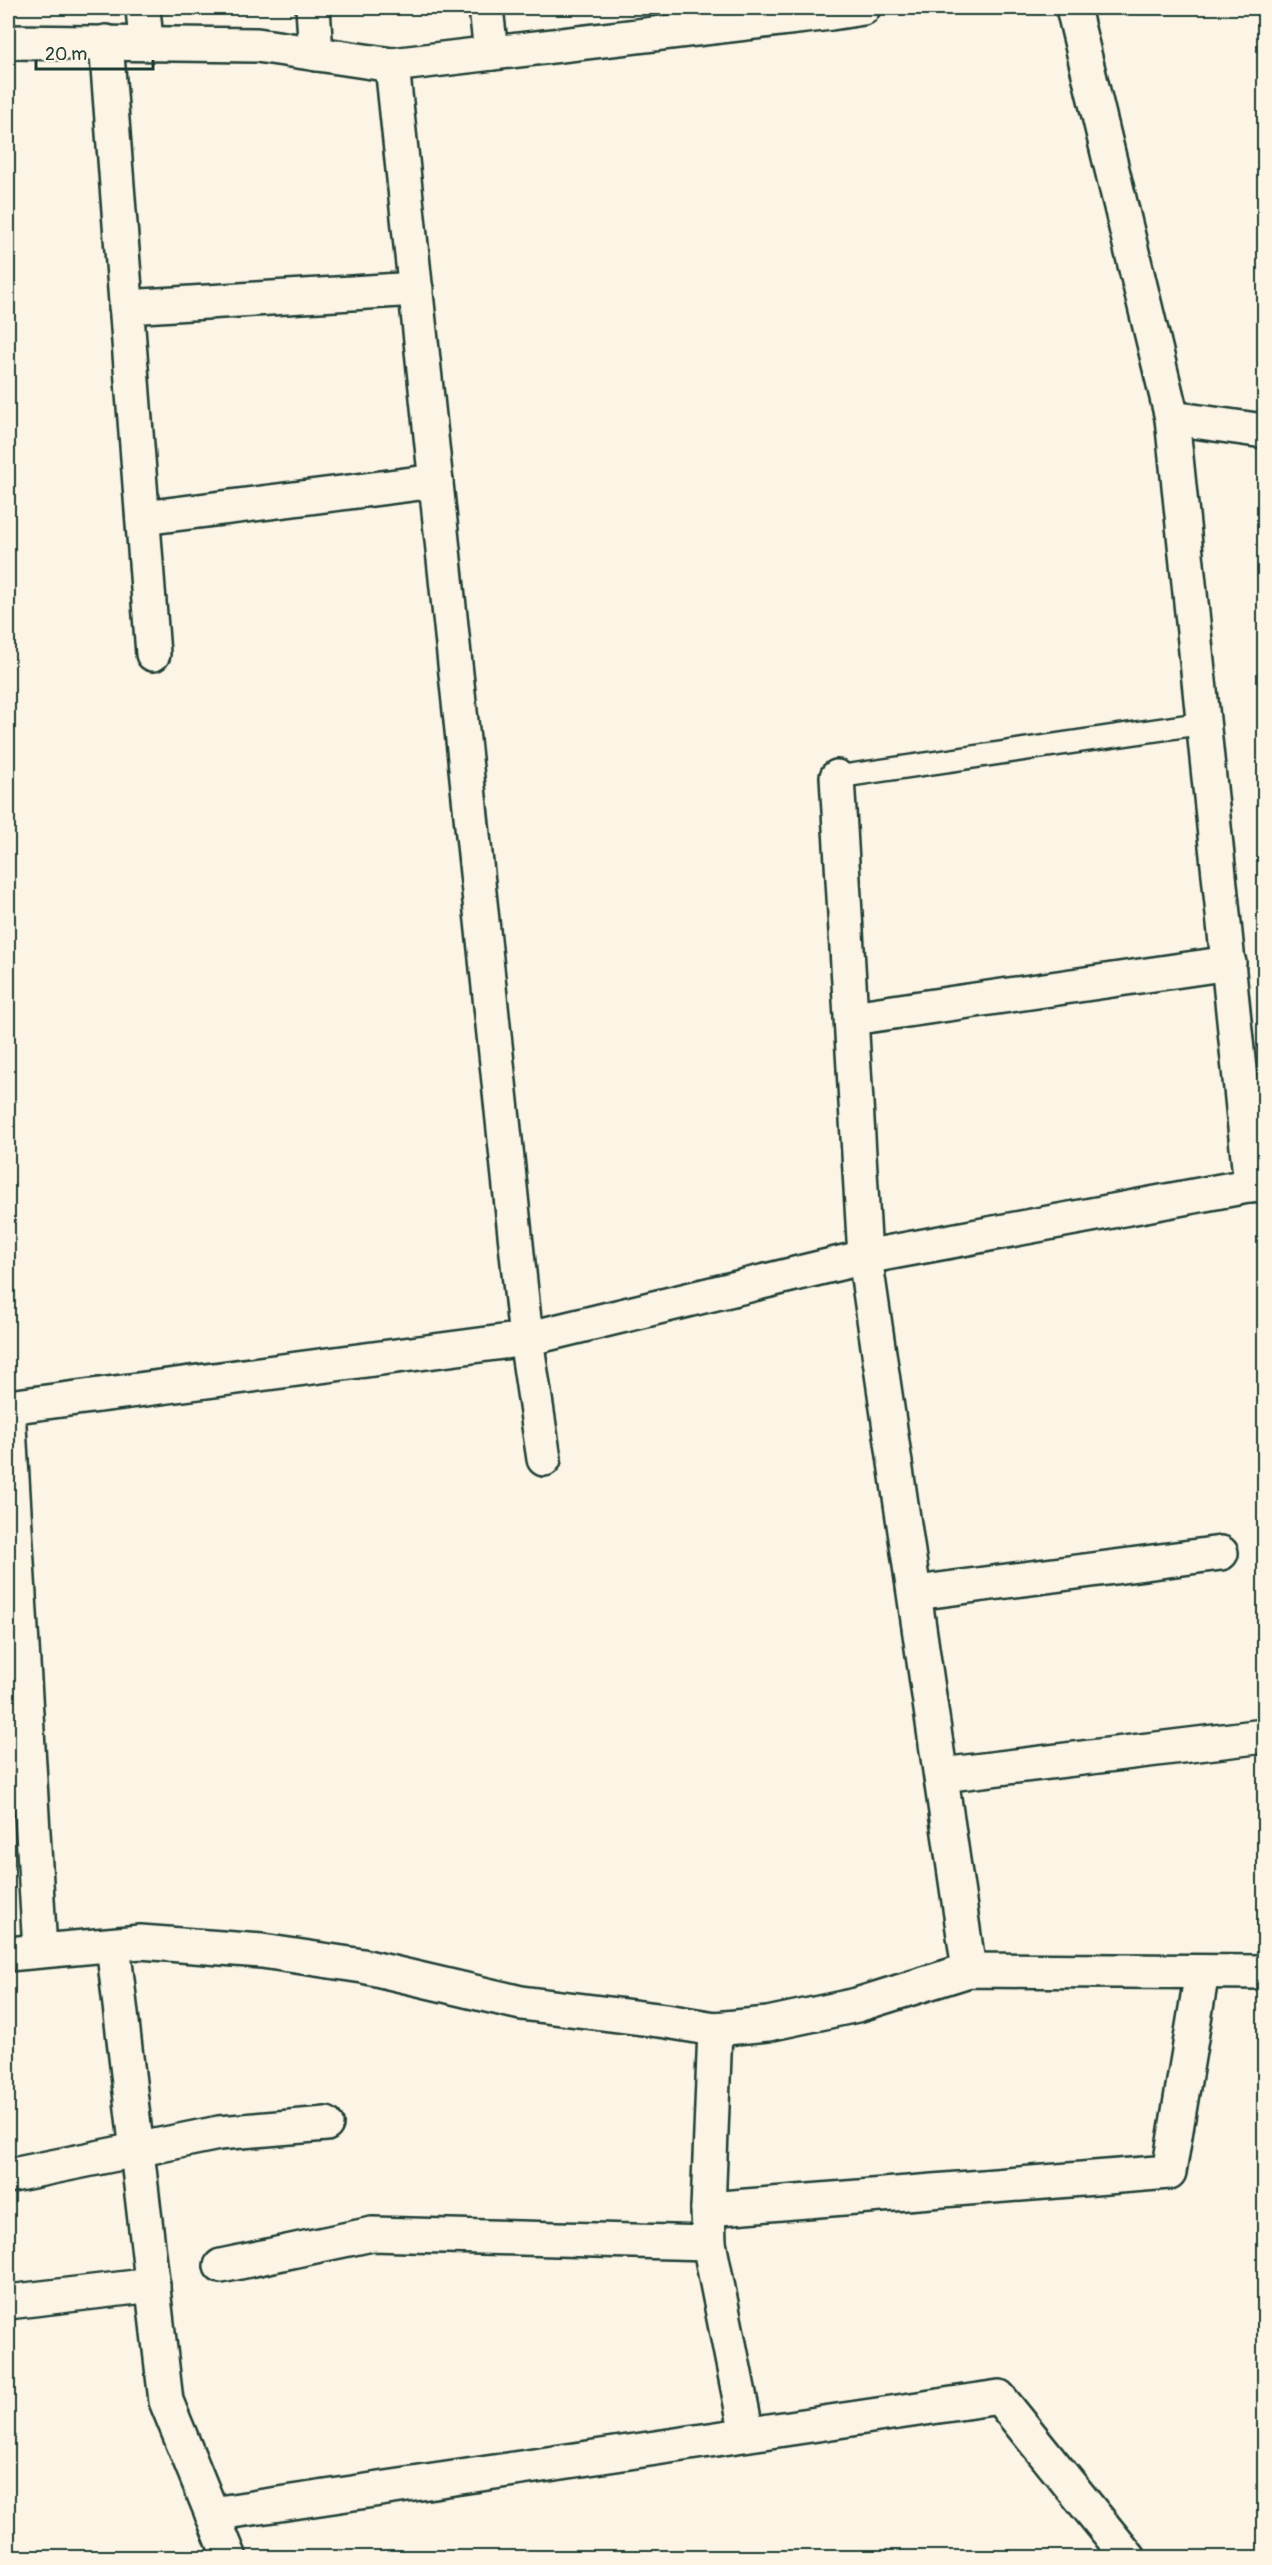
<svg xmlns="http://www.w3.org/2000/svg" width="1272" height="2565" font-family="Pangolin,sans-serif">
<rect width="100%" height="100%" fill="#fcf5e5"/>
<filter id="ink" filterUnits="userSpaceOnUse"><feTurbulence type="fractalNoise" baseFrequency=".0167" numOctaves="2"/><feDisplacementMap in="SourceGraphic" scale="12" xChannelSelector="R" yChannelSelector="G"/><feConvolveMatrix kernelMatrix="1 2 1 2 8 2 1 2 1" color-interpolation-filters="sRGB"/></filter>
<g filter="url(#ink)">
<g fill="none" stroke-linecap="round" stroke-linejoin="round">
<g stroke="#1f3d34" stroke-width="26">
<path id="lane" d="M837 777 1204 723"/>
</g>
<g stroke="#1f3d34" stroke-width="38">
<g id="street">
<path d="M143 8 146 42"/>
<path d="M313 8 316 54"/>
<path d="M486 8 491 53"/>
<path d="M1073 8 1172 418 1251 1186"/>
<path d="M8 42 257 45 392 65 831 13 863 8"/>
<path d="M106 42 153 654"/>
<path d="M392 65 526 1339 544 1459"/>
<path d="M126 307 416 289"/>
<path d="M1172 418 1264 431"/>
<path d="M143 518 436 481"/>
<path d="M837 777 865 1257 969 1970"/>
<path d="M852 1018 1229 963"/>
<path d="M8 1407 526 1339 865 1257 1264 1183"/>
<path d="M8 1410 40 1950"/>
<path d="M916 1593 1221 1553"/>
<path d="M942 1775 1264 1736"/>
<path d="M113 1945 166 2401 230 2558"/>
<path d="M8 1954 140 1942 262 1951 363 1966 521 2003 666 2021 715 2029 768 2024 857 2005 969 1970 1264 1972"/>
<path d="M715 2029 708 2209 709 2243 747 2434"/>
<path d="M8 2176 219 2133 326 2124"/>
<path d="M708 2209 1169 2172 1202 1972"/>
<path d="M221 2266 372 2234 709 2243"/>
<path d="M8 2302 153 2285"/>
<path d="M212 2514 999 2397 1129 2558"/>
</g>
</g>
<use href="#lane" stroke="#fcf5e5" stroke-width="21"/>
<use href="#street" stroke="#fcf5e5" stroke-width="33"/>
</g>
</g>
<rect width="1272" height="2565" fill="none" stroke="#fcf5e5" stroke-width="30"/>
<rect x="15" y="15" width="1242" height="2535" fill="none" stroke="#1f3d34" stroke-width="2" filter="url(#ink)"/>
<path d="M36 60v9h117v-9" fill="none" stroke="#1f3d34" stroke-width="3"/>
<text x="45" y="60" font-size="18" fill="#1f3d34" stroke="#fcf5e5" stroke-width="4.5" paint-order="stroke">20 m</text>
</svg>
